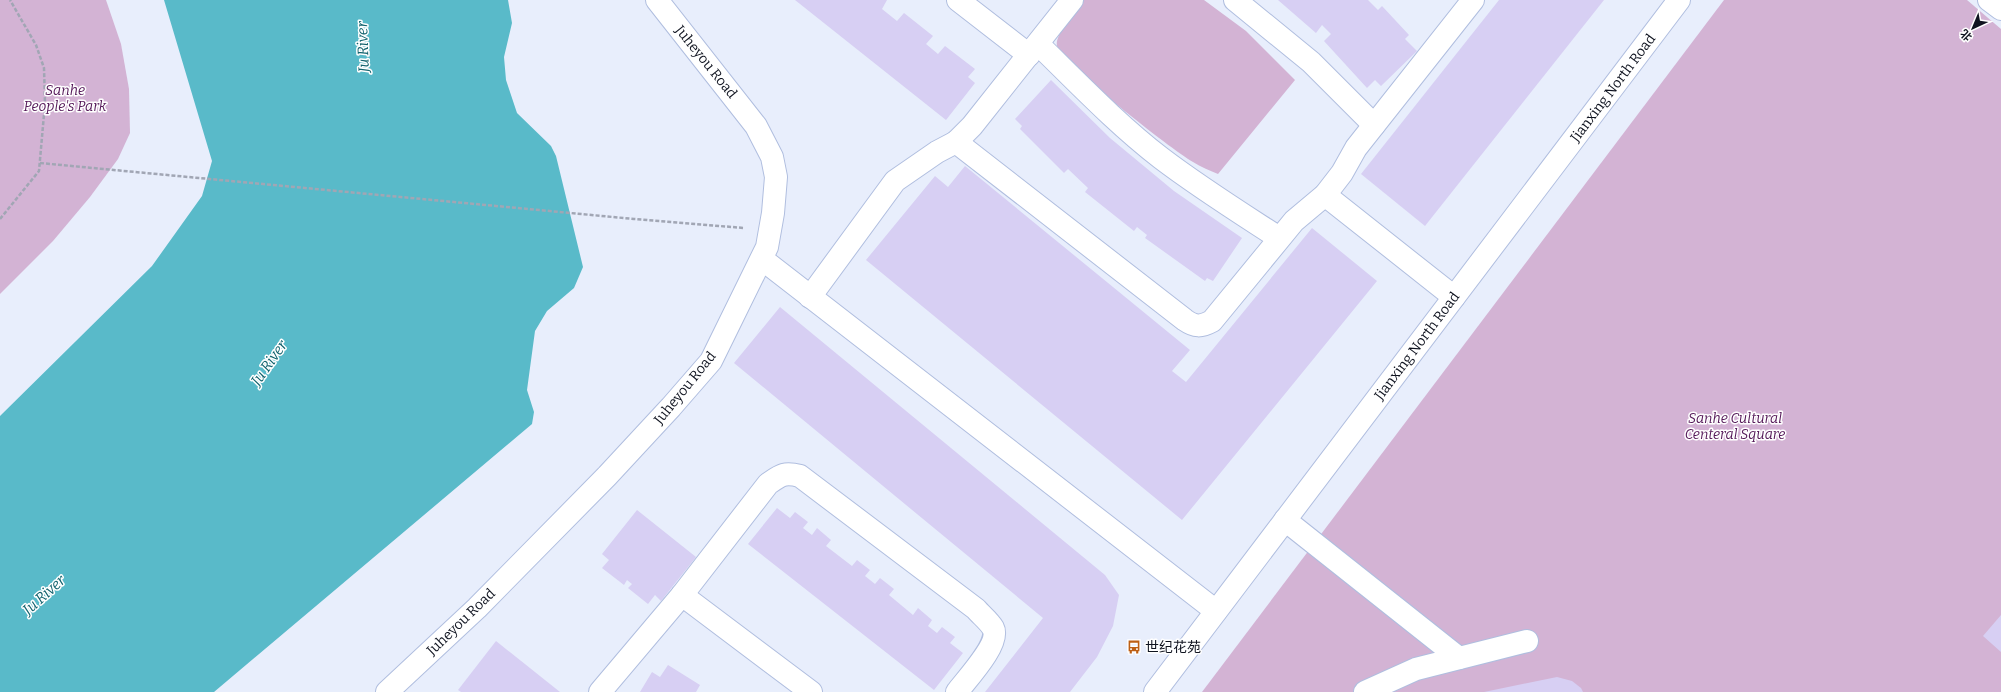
<svg xmlns="http://www.w3.org/2000/svg" width="2001" height="692" font-family="Bitter,'Noto Sans SC',serif">
<rect width="100%" height="100%" fill="#e8eefc"/>
<g fill="#d3b3d4">
<path d="M0 0H106L121 44 129 89 130 133 118 159 90 197 53 241 0 294Z"/>
<path d="M1084 0H1204L1246 31 1295 80 1218 174C1209 170 1201 167 1193 162 1171 149 1063 65 1057 46 1054 35 1077 10 1084 0Z"/>
<path d="M1724 0H1967L2001 29V692H1202Z"/>
</g>
<path fill="#59bac9" d="M164 0H508L512 23 504 57 506 80 517 113 551 146 556 156 583 267 574 288 547 311 535 331 527 390 534 412 532 424 214 692H0V416L152 266 202 196 212 161Z"/>
<g fill="#d7cff3">
<path d="M795 0H887L882 9 897 21 904 13 933 36 926 44 938 54 945 46 975 69 968 77 975 83 946 120Z"/>
<path d="M1278 0H1368L1378 10 1382 6 1409 35 1405 39 1417 51 1381 86 1375 80 1367 88 1324 41 1331 34 1322 25 1316 33Z"/>
<path d="M1499 0H1604L1425 226 1361 174Z"/>
<path d="M1051 80 1110 138 1174 191 1242 238 1213 281 1207 278 1205 281 1145 238 1147 235 1137 227 1134 231 1085 192 1088 188 1068 169 1064 173 1020 129 1022 126 1015 119Z"/>
<path d="M965 166 1190 350 1172 371 1186 382 1312 228 1377 281 1182 520 866 260 935 176 948 187Z"/>
<path d="M780 307 1105 575 1119 595 1113 626 1097 657 1070 692H985L1043 618 734 363Z"/>
<path d="M777 508 790 518 795 512 808 522 803 528 812 535 817 528 831 540 826 546 852 566 857 560 870 570 865 576 875 584 880 578 894 589 889 595 913 615 918 608 932 620 928 626 937 633 942 627 955 637 950 643 963 653 934 690 748 544Z"/>
<path d="M637 510 696 557 661 601 655 595 648 604 628 588 632 584 627 580 624 585 602 568 609 560 602 554Z"/>
<path d="M2001 615V652L1983 636Z"/>
<path d="M496 641 560 692H461L458 690Z"/>
<path d="M668 665 700 685 696 692H640L652 672 660 677Z"/>
<path d="M1557 677 1572 681 1581 688 1583 692H1484Z"/>
</g>
<g fill="none" stroke-linecap="round" stroke-linejoin="round">
<g stroke="#b0bedf" stroke-width="24">
<g id="minor">
<path d="M958 0 1029 55"/>
<path d="M1235 0 1311 62 1374 125"/>
<path d="M1989 0 2001 9"/>
<path d="M1038 44C1078 83 1117 124 1161 158 1199 187 1239 212 1279 238"/>
<path d="M956 142 1185 320C1195 327 1201 327 1212 321L1294 221 1325 195 1342 173 1356 148 1473 0"/>
<path d="M1325 195 1454 297"/>
<path d="M762 259 1216 611"/>
<path d="M810 297 895 181 937 152 956 142 972 126 1072 0"/>
<path d="M1285 520 1459 658"/>
<path d="M682 595 811 692"/>
<path d="M387 692 477 608 607 476 671 407 711 361 767 247 773 213 776 177 772 157 756 126 657 0"/>
<path d="M600 692 682 595 768 484C781 475 784 472 800 476L976 609C981 615 989 621 993 628 1001 643 966 680 957 692"/>
<path d="M1155 692 1679 0"/>
<path d="M1365 692 1416 669 1527 641"/>
</g>
</g>
<g stroke="#a1a6b4" stroke-width="2.5" stroke-dasharray="4 2" stroke-linecap="butt">
<path d="M40 163 634 219 744 228"/>
<path d="M0 219 39 171 45 103 44 68 36 45 10 0"/>
</g>
<use href="#minor" stroke="#fff" stroke-width="22"/>
</g>
<defs>
<g id="bus-bare" transform="scale(1.08)"><path d="M-5-6H5V4H4V6H2V4H-2V6H-4V4H-5ZM-3.5-4V0h7V-4ZM-3.5 1.2v1.5H-2V1.2ZM2 1.2v1.5H3.5V1.2Z" fill="#bd5f15" stroke="#fff" stroke-width="2.5" paint-order="stroke"/></g>
</defs>
<g fill-rule="evenodd">
<use href="#bus-bare" x="1134" y="647"/>
</g>
<g text-anchor="middle" dominant-baseline="central" stroke-width="3" stroke-linejoin="round" paint-order="stroke">
<g font-size="14" fill="#0f131f" stroke="#fff">
<text transform="translate(706 62) rotate(51)">Juheyou Road</text>
<text transform="translate(1613 88) rotate(-53)">Jianxing North Road</text>
<text transform="translate(1417 346) rotate(-53)">Jianxing North Road</text>
<text transform="translate(685 388) rotate(-51)">Juheyou Road</text>
<text transform="translate(461 622) rotate(-44)">Juheyou Road</text>
</g>
<g font-size="14" font-style="italic" fill="#551959" stroke="#fff">
<text x="65" y="90">Sanhe<tspan x="65" dy="16">People's Park</tspan></text>
<text x="1735" y="418">Sanhe Cultural<tspan x="1735" dy="16">Centeral Square</tspan></text>
</g>
<g font-size="14" fill="#0f131f" stroke="#fff" text-anchor="start">
<text x="1145" y="647">世纪花苑</text>
</g>
<g font-size="15" font-style="italic" fill="#12636e" stroke="#fff">
<text transform="translate(363 47) rotate(-92)">Ju River</text>
<text transform="translate(269 363) rotate(-55)">Ju River</text>
<text transform="translate(44 595) rotate(-42)">Ju River</text>
</g>
</g>
<g transform="translate(1973 28) rotate(224)" stroke="#ffffff" stroke-width="3" paint-order="stroke">
<path d="M0-3L7 15L0 10L-7 15Z" fill="#0f131f"/>
<text y="-6" font-size="11" font-weight="bold" text-anchor="middle" fill="#0f131f">北</text>
</g>
</svg>
